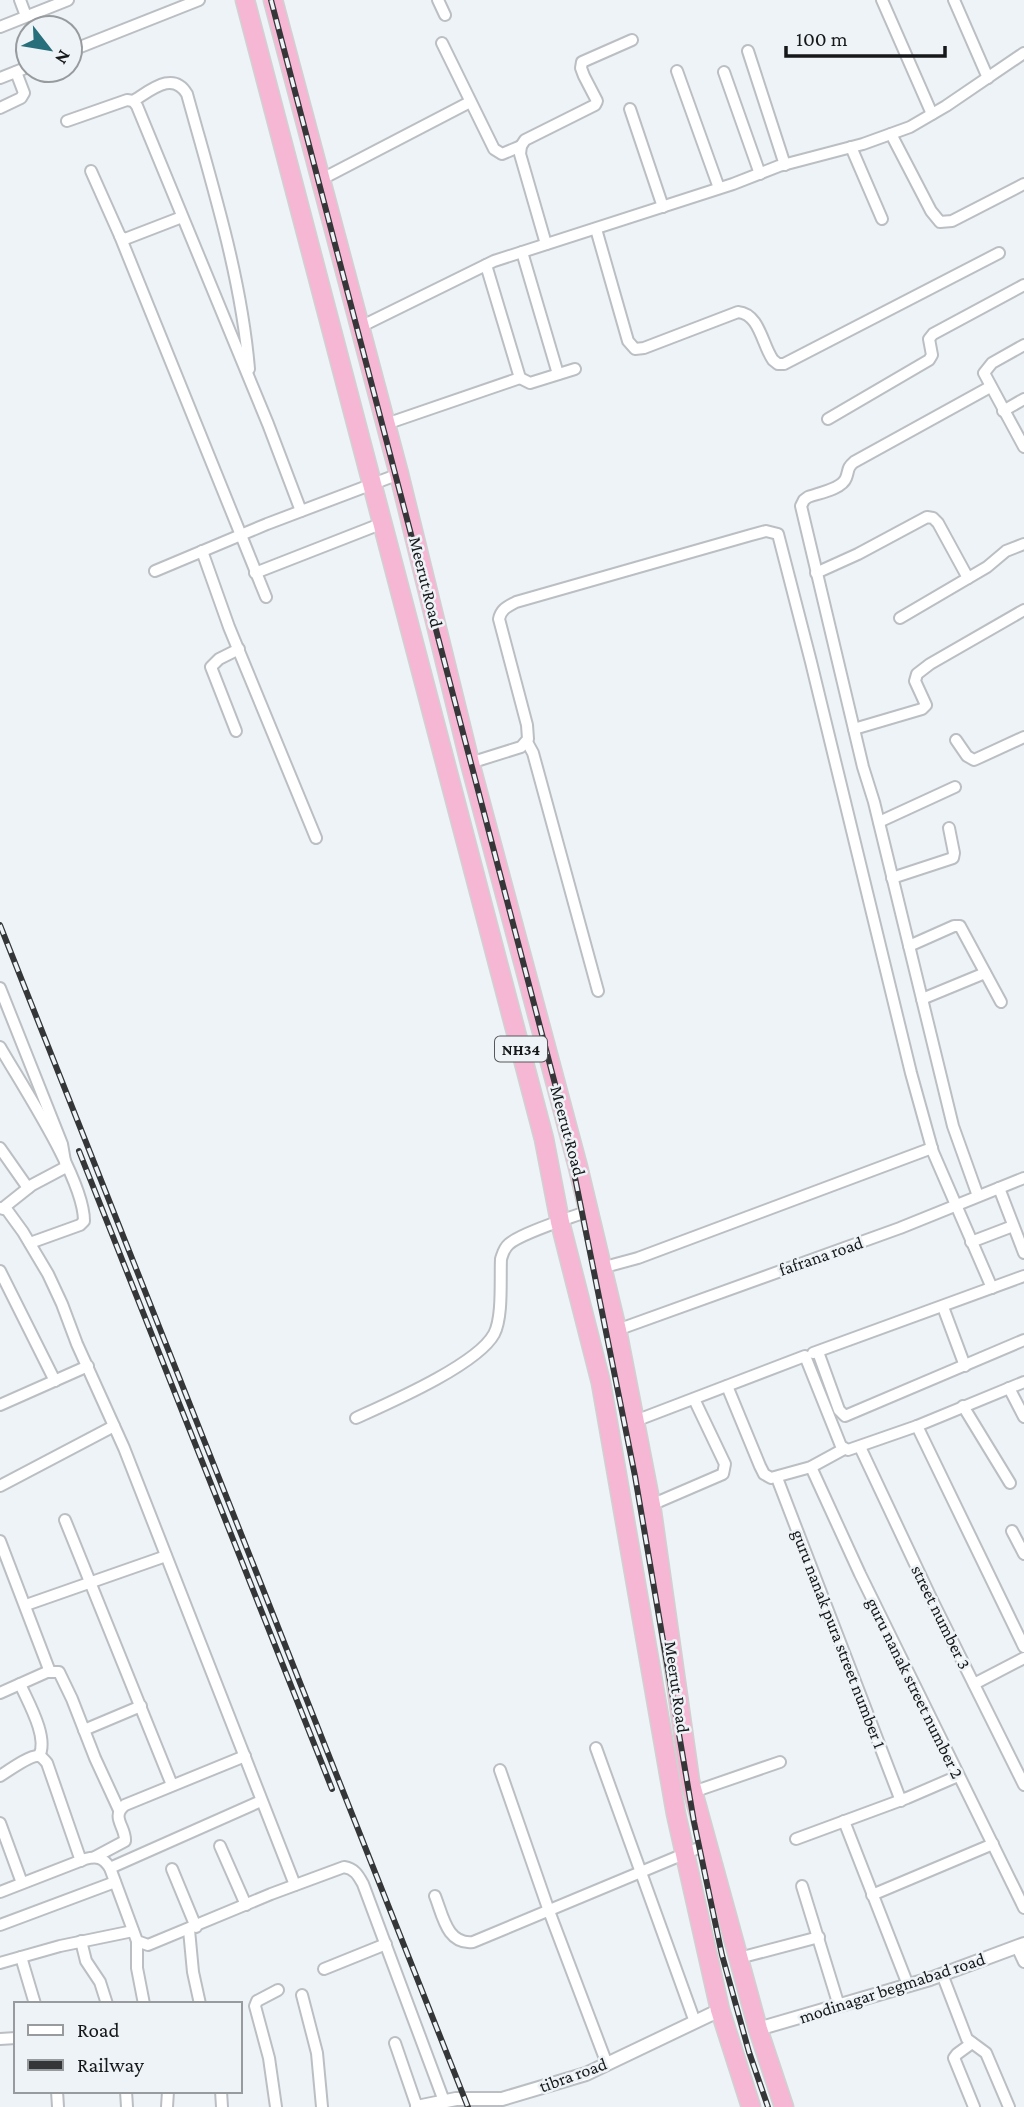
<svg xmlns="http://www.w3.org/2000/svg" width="1024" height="2107" font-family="'Crimson Pro',serif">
<rect width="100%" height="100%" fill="#eef3f7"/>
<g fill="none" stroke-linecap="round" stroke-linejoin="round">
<g stroke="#bbbfc3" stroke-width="14">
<g id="minor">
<path d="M20 0 26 16"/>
<path d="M438 0 445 15"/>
<path d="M882 0 932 114"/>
<path d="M954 0 988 78"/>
<path d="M0 27 68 0"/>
<path d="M442 43 494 149 502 154 521 146"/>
<path d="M70 51 199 0"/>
<path d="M748 51 785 165"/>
<path d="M677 71 719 188"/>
<path d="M724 72 760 174"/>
<path d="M0 78 28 67"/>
<path d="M133 101C150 91 173 70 187 94 212 185 241 275 249 369"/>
<path d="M0 108 21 98 24 93 16 72"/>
<path d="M630 109 663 207"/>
<path d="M67 121 127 100 133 101 137 106 268 424 301 511"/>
<path d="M891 134 931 211 940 222 952 221 1024 184"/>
<path d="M851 147 882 219"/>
<path d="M91 171 120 236 125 239 182 217"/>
<path d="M320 180 470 102"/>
<path d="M596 229 628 341 635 349 644 348 738 312C760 314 762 345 773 360L778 364H784L999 253"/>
<path d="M120 236 266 597"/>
<path d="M546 244 520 154 521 146 525 140 595 105 597 101 584 76 581 68 582 62 632 40"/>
<path d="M522 252 558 374"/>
<path d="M486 265 520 378 530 383 575 369"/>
<path d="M360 327 494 261 733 184 779 166 863 144 910 127 946 106 1024 53"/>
<path d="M1024 345 992 363 984 373 1024 447"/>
<path d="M1003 411 1024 399"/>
<path d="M828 419 929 360 932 355 929 339 933 334 1024 285"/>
<path d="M386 424 520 378"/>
<path d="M202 551 229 627 316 838"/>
<path d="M155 571 267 524 399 474"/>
<path d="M255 573 383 523"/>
<path d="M816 573 858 554 927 517 933 518 938 523 968 578"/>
<path d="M900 618 987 567 1006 551 1024 544"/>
<path d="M854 729 922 709 926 705 915 681 917 674 930 664 1024 610"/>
<path d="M236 731 211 667 219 659 239 649"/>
<path d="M956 740 967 756 974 760 1024 737"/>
<path d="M527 742 533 753 598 991"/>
<path d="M470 763 521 747 528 739 527 725 499 619C501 609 507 607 516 602L751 535 766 531 778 534 811 662 911 1073 933 1152 992 1288"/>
<path d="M879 822 955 787"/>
<path d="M892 878 953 858 954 853 949 828"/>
<path d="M909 946 954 926H960L1001 1002"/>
<path d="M0 988 62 1144 66 1167 32 1185 3 1208"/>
<path d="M922 999 985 973"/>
<path d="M0 1047C23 1087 84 1179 84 1221L80 1225 30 1243"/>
<path d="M0 1148 28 1188"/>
<path d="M999 1188 1024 1253"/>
<path d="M978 1196 953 1126 874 802 863 767 801 506 804 500 808 497C819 493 842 489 846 478 849 470 847 468 854 462L990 387"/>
<path d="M0 1208 7 1210 23 1232 48 1274 62 1304 77 1344 124 1448 295 1885"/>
<path d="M971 1242 1013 1226"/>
<path d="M601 1268 638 1258 932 1148"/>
<path d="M0 1271 55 1381"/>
<path d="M943 1307 965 1366"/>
<path d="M617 1330 900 1228 1024 1178"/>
<path d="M818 1352 839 1410 845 1416 1024 1340"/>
<path d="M813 1353 1024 1276"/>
<path d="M727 1386 760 1466 764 1474 771 1478 811 1467 844 1449"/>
<path d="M1009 1388 1024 1417"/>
<path d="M0 1405 88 1366"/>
<path d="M963 1406 1010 1483"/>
<path d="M356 1418C389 1403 477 1365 494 1334 503 1317 500 1279 501 1259 503 1253 504 1248 509 1244 521 1233 570 1218 588 1211"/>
<path d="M635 1421 805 1356 841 1446 848 1450 917 1426 1024 1382"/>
<path d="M917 1426 1024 1647"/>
<path d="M860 1447 932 1600 1024 1785"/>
<path d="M811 1467 860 1574 1024 1908"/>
<path d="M777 1478 901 1801"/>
<path d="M0 1486 114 1426"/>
<path d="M651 1505 723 1474 725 1464 694 1399"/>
<path d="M65 1520 172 1785"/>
<path d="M1012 1531 1024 1554"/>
<path d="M0 1541 50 1672"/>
<path d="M26 1605 166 1556"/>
<path d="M20 1684C28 1702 49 1738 39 1756"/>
<path d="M974 1684 1024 1658"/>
<path d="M0 1693 47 1672H59L72 1699 95 1758 119 1810"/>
<path d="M84 1730 141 1706"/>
<path d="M596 1748 695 2022"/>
<path d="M500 1770 549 1911 607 2064"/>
<path d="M0 1776C8 1771 30 1755 38 1756 42 1756 44 1760 47 1763L81 1861"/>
<path d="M693 1792 780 1762"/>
<path d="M844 1821 908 1985"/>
<path d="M0 1823 22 1883"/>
<path d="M796 1839 907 1798 958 1776"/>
<path d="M220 1846 246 1905"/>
<path d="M95 1857 125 1841C126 1827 110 1817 125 1805L245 1756"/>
<path d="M110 1868 261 1801"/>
<path d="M172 1869 196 1927"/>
<path d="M802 1886 839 2006"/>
<path d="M0 1892 85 1859C97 1856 103 1857 110 1868L137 1941 148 1945 271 1894 344 1867C355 1869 358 1875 363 1884L444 2101"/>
<path d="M872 1895 993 1844"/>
<path d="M435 1896C443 1916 447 1945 473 1942L708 1844"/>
<path d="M0 1925 115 1882"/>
<path d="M189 1930 193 1972 200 2004"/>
<path d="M81 1941 86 1961 100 1982 107 2004"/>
<path d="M137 1941V1968L144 2004"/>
<path d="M1017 1947 1024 1962"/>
<path d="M21 1957 35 2004"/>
<path d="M739 1958 819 1937"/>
<path d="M0 1963 60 1946 133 1931"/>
<path d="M324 1969 386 1944"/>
<path d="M942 1974 967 2039 986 2053 1009 2107"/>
<path d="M302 1995 317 2053 322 2107"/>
<path d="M0 2039 16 2038"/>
<path d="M395 2043 417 2107"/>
<path d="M972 2043 957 2054 954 2058 974 2107"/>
<path d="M57 2091 58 2107"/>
<path d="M126 2091 127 2107"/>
<path d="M221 2091 222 2107"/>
<path d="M167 2107 168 2091"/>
<path d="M276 2107 269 2058 255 2006 257 2001 278 1990"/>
</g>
</g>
<g stroke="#bbbfc3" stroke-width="16">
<g id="tertiary">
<path d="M758 2029 930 1979 1024 1944"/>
<path d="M417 2107 456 2099H502L586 2074 720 2010"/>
</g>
</g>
<g stroke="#d0d1d1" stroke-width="21">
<g id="trunk">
<path d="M245 0 544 1139 560 1222 601 1383 676 1814 720 2010 751 2107"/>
<path d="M273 0 399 474 470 763 578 1167 617 1330 651 1505 690 1781 758 2029 784 2107"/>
</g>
</g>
<use href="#minor" stroke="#fff" stroke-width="10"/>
<use href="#tertiary" stroke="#fff" stroke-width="12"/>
<use href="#trunk" stroke="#f6b7d4" stroke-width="18"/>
<g stroke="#343637" stroke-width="6">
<g id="rail">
<path d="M271 0 560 1103 635 1476 694 1822 722 1955 749 2052 768 2107"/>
<path d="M0 925 468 2107"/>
<path d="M79 1151 332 1789"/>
</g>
</g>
<use href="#rail" stroke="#eef3f7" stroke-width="3.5" stroke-dasharray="10" stroke-linecap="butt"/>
</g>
<g text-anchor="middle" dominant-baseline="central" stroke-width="5" stroke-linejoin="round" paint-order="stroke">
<rect fill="#eef3f7" stroke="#56595b" stroke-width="2" x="495" y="1036.5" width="52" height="25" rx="5"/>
<g font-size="16" font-weight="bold" fill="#151718">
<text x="521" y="1049">NH34</text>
</g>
<g font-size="18" fill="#151718" stroke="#eef3f7">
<text transform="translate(426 582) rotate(76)">Meerut Road</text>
<text transform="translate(568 1131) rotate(75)">Meerut Road</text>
<text transform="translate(821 1256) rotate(-19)">fafrana road</text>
<text transform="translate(941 1617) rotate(64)">street number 3</text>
<text transform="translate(839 1639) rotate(69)">guru nanak pura street number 1</text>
<text transform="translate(677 1687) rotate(82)">Meerut Road</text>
<text transform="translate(915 1688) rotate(64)">guru nanak street number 2</text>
<text transform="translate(892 1988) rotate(-18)">modinagar begmabad road</text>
<text transform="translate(573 2075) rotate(-20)">tibra road</text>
</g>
</g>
<rect x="14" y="2002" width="228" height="91" fill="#eef3f7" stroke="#979b9e" stroke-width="2"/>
<rect x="28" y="2025" width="35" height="10" fill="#ffffff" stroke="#979b9e" stroke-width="2"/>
<text x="77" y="2037" font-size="21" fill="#151718">Road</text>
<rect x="28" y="2060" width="35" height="10" fill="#343637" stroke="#979b9e" stroke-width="2"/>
<text x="77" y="2072" font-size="21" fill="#151718">Railway</text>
<g transform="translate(49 49) rotate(121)"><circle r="33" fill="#eef3f7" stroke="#979b9e" stroke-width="2"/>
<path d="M0-5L12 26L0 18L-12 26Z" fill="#276f7b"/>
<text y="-10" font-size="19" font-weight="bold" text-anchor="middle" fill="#151718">N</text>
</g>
<path d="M786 46v10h159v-10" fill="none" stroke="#151718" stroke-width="3.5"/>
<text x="796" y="46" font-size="21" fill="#151718" stroke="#eef3f7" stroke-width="5" paint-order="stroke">100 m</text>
</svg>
